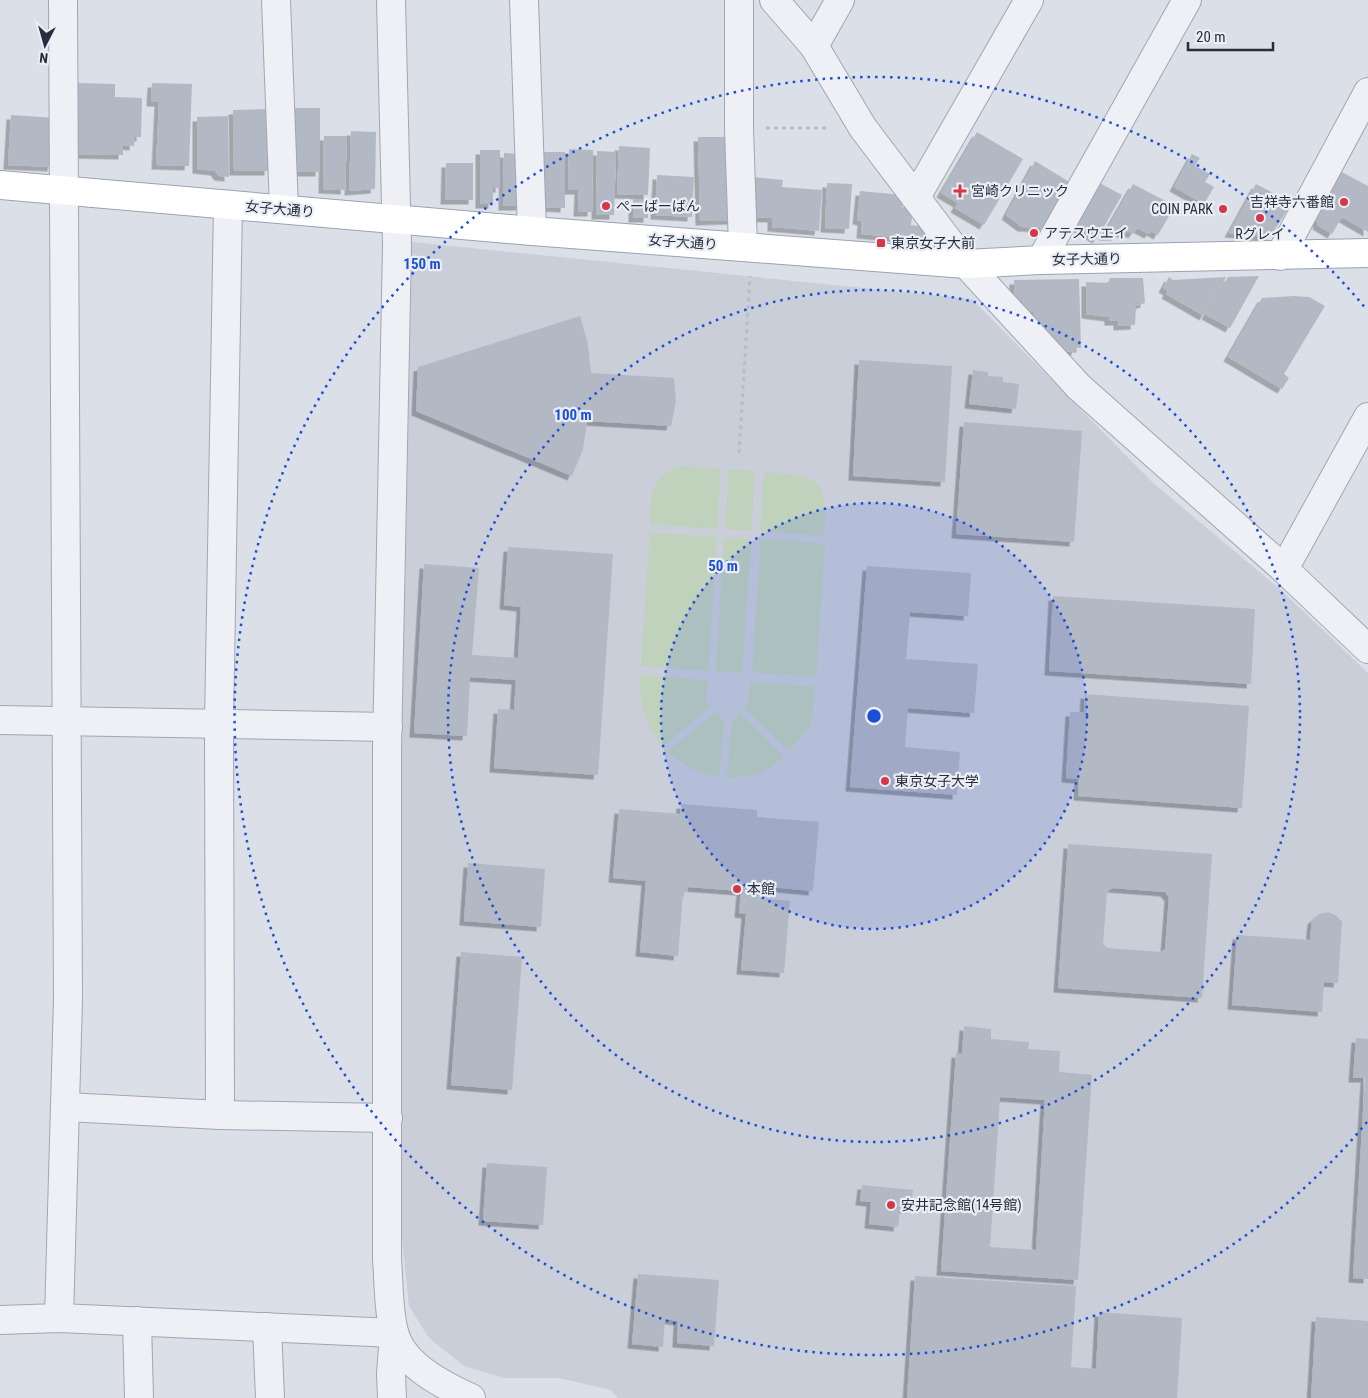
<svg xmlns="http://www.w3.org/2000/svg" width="1368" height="1398" font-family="'Roboto Condensed','Noto Sans JP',sans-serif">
<defs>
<filter id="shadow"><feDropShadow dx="-4.5" dy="4.5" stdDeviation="0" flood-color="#0004"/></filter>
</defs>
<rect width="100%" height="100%" fill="#dbdfe7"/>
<path fill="#c9ced9" d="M412 242 972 299 1152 482 1282 591 1368 673V1398H618L611 1390 559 1378H504L464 1366 429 1338 409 1306 402 1239 399 890Z"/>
<g fill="#c0d1bc">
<path d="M682 466 721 469 717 529 650 524C652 495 649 475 682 466Z"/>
<path d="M729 469 755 471 751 531 725 529Z"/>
<path d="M764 472C820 477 828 477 824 536L760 531Z"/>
<path d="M650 533 717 537 708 671 641 666Z"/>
<path d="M724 538 751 540 742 673 716 671Z"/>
<path d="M761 539 825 544 816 677 752 672Z"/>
<path d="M640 675 708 680 706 702 710 707 662 747C646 725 639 704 640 675Z"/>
<path d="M750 682 815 687 811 724 789 751 745 708 748 705Z"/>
<path d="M716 712 724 721 719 777 691 769 667 752Z"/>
<path d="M740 713 784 757C767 772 750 777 727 778L732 722Z"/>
</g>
<g fill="#b2b8c4" fill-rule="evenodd" filter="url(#shadow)">
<path d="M76 83 115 84V97L142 98 141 137H135L134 146 123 145V155L75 154Z"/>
<path d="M152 83 192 84 189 166 156 165 159 102H151Z"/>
<rect x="289" y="108" width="31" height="64"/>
<path d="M268 109 269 171H234L233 110Z"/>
<path d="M11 115 56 118 52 167 8 165Z"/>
<path d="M228 116 229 177 219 176 215 171 197 169V117Z"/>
<path d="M351 131 376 132 375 189 349 191Z"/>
<path d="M977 132 1023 159 984 225 955 208 958 203 941 193Z"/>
<path d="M324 136H347L345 190 323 189Z"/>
<path d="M698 137H730L732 220 700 221Z"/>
<path d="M619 146 650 148 648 195 617 194Z"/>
<path d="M569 149 593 150 592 212H578L579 190H568Z"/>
<path d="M480 150H500V188H493V204H480Z"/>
<path d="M597 151 616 152 614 215H596Z"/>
<path d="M543 152H565V208L541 207Z"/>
<path d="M504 153 523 154 521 206H503Z"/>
<path d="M1192 154 1200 158 1195 166 1210 174 1205 182 1214 187 1204 204 1174 187Z"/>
<path d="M1035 161 1071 183 1043 228 1022 227 1006 215Z"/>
<path d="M446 163H473V200H445Z"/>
<path d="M1338 170 1368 186V232L1342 217 1332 234 1317 225 1318 222 1311 218Z"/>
<path d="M657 175 694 177 692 217 655 215Z"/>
<path d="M752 177 783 180 782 187 822 190 819 231 772 227V218L749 217Z"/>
<path d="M1094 180 1122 195 1097 239 1070 223Z"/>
<path d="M827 183 852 184 849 229 825 228Z"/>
<path d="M1133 184 1175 206 1158 235 1151 231 1149 234 1137 228 1133 234 1127 231 1125 234 1117 231 1116 236H1103Z"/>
<path d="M1256 184 1292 203 1270 237 1229 233Z"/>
<path d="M860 191 903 195 902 207 913 208 911 225 927 227 925 240 861 234 862 221 857 220Z"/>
<rect x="633" y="199" width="15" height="19"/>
<path d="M1259 276 1230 328 1206 315 1228 277Z"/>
<path d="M1169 277 1173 280 1226 277 1204 316 1166 294 1168 291 1163 288Z"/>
<path d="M1110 278H1143L1145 303 1136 306 1135 325 1118 326V321H1109V317L1086 314V282L1108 283Z"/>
<path d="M1079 279 1081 348H1076V351L1059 352V344H1053V335L1043 336V325L1034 326 1033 311 1022 312V301H1014V280Z"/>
<path d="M1294 296 1309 297 1325 306 1284 374 1289 378 1282 389 1228 357 1262 298Z"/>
<path d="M580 316 588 344 591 373 674 378 676 401 671 426 587 421 583 449 572 476 416 411 418 367Z"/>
<path d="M859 360 952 366 945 482 853 476Z"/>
<path d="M973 370 988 372V376L1003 377V382L1019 384 1016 409 969 404Z"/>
<path d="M964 422 1082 431 1074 542 956 534Z"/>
<path d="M508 547 613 554 598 775 494 768 498 709 514 710 516 680 470 677 467 736 414 733 424 564 479 568 472 655 518 658 521 607 504 605Z"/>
<path d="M867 566 971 573 968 616 910 612 906 659 978 664 974 713 908 708 905 747 960 752 957 795 850 787Z"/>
<path d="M1053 596 1255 609 1251 684 1049 671Z"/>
<path d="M1085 694 1249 706 1242 808 1078 796 1079 779 1066 778 1070 712H1084Z"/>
<path d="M681 804 757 810V817L819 822 813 891 760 886 759 898 790 901 784 973 741 970 746 914 739 913 741 891 688 887V892H683L678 956 640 952 646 881 613 878 619 809 680 814Z"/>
<path d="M1068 844 1212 854 1202 998 1058 988ZM1112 888 1165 892 1169 897 1165 949 1161 952 1107 948 1103 944 1107 892Z"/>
<path d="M468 863 545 869 541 927 464 921Z"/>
<path d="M1328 912 1337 916 1342 922 1338 983 1324 982 1322 1012 1232 1005 1237 935 1310 940 1312 920 1319 914Z"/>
<path d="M461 952 522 957 512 1090 451 1085Z"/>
<path d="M964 1026 991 1029V1039L1029 1042 1028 1049 1060 1051 1059 1072 1092 1075 1078 1280 941 1271 956 1053 962 1054ZM1000 1097 1045 1100 1036 1250 990 1247Z"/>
<path d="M1356 1038 1368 1039V1279L1353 1278 1365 1078H1353Z"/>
<path d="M487 1163 547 1167 543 1225 483 1221Z"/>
<path d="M862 1185 913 1190 911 1209H900L898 1227 869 1224 871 1202 860 1201Z"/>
<path d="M638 1274 719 1280 714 1346 677 1343 678 1321 665 1319 663 1347 632 1344Z"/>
<path d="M915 1276 1076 1286 1071 1367 1096 1369 1099 1312 1182 1318 1177 1398H907Z"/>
<path d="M1316 1317 1368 1321V1398H1311Z"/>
</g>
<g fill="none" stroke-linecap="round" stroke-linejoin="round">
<g stroke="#a1a6b1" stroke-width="30">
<g id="minor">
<path d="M276 0 284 209"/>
<path d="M391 0 397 246 387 749V1259C389 1283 388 1309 394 1332 402 1365 443 1385 471 1398"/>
<path d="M524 0 532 231"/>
<path d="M739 0V129L743 246"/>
<path d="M774 0 814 46 863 128 966 264 1079 387 1284 569 1368 649"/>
<path d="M814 46 840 0"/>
<path d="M916 197 1029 0"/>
<path d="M1280 256 1368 92"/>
<path d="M1041 260 1187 0"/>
<path d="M1284 569 1368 417"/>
<path d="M0 720 388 727"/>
<path d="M66 1107 220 1115 388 1118"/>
<path d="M220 1115 219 724 228 205"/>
<path d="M59 1318 68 999 63 0"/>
<path d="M0 1320 59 1318 394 1333 391 1374 392 1398"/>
<path d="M137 1321 139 1398"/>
<path d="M267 1327 270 1398"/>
</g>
</g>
<g stroke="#9aa3b3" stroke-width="30">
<path id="major" d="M0 185 532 231 966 264 1041 260 1368 253"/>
</g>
<g stroke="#babdc5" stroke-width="3" stroke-dasharray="4 4" stroke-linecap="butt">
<path d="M766 128H830"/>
<path d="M739 453 750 276"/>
</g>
<use href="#minor" stroke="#eef0f5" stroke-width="28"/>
<use href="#major" stroke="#fff" stroke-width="28"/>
</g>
<circle cx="874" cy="716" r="213" fill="#1d4ed8" fill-opacity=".12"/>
<g fill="none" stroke="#1d4ed8" stroke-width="2.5" stroke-dasharray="2.5 5">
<circle cx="874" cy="716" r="213"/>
<circle cx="874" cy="716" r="426"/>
<path d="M1367 1122A639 639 0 1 1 1367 310"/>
</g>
<g fill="#d63748" stroke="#ebeef5" stroke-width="2">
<path d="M957.5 183.5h5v5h5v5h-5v5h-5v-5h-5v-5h5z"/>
<circle cx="1344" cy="202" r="5"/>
<circle cx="606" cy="206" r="5"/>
<circle cx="1223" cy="209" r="5"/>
<circle cx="1260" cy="218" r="5"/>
<circle cx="1034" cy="233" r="5"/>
<rect x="876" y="238" width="10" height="10" rx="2.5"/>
<circle cx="885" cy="781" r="5"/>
<circle cx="737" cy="889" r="5"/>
<circle cx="891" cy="1205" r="5"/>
</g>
<g text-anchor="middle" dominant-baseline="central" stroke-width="4.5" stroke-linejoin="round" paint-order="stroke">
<g font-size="14" fill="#252d3e" stroke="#ebeef5" text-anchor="start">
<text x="971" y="191">宮崎クリニック</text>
<text x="1334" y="202" text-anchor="end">吉祥寺六番館</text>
<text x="616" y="206">ぺーばーばん</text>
<text x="1213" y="209" text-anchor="end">COIN PARK</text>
<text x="1044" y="233">アテスウエイ</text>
<text x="1260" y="234" text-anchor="middle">Rグレイ</text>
<text x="891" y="243">東京女子大前</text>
<text x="895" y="781">東京女子大学</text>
<text x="747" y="889">本館</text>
<text x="901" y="1205">安井記念館(14号館)</text>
</g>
<g font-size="14" fill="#252d3e" stroke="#ebeef5">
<text transform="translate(280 209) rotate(5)">女子大通り</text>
<text transform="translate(683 242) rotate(4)">女子大通り</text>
<text transform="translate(1087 259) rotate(-1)">女子大通り</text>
</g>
</g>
<circle cx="874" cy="716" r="8" fill="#1d4ed8" stroke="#ebeef5" stroke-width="2.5"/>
<g font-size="15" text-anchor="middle" font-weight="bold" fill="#1d4ed8" stroke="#ebeef5" stroke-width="4.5" stroke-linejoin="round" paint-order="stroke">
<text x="422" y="269">150 m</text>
<text x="573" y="420">100 m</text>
<text x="723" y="571">50 m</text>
</g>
<g transform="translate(45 45) rotate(186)" stroke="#ebeef5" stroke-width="4" paint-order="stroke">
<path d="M0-4L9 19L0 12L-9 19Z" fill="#252d3e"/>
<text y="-8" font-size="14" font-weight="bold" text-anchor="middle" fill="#252d3e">N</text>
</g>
<path d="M1188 42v8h85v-8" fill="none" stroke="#252d3e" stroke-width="2.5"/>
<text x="1196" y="42" font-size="15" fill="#252d3e" stroke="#ebeef5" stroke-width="4" paint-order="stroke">20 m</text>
</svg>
